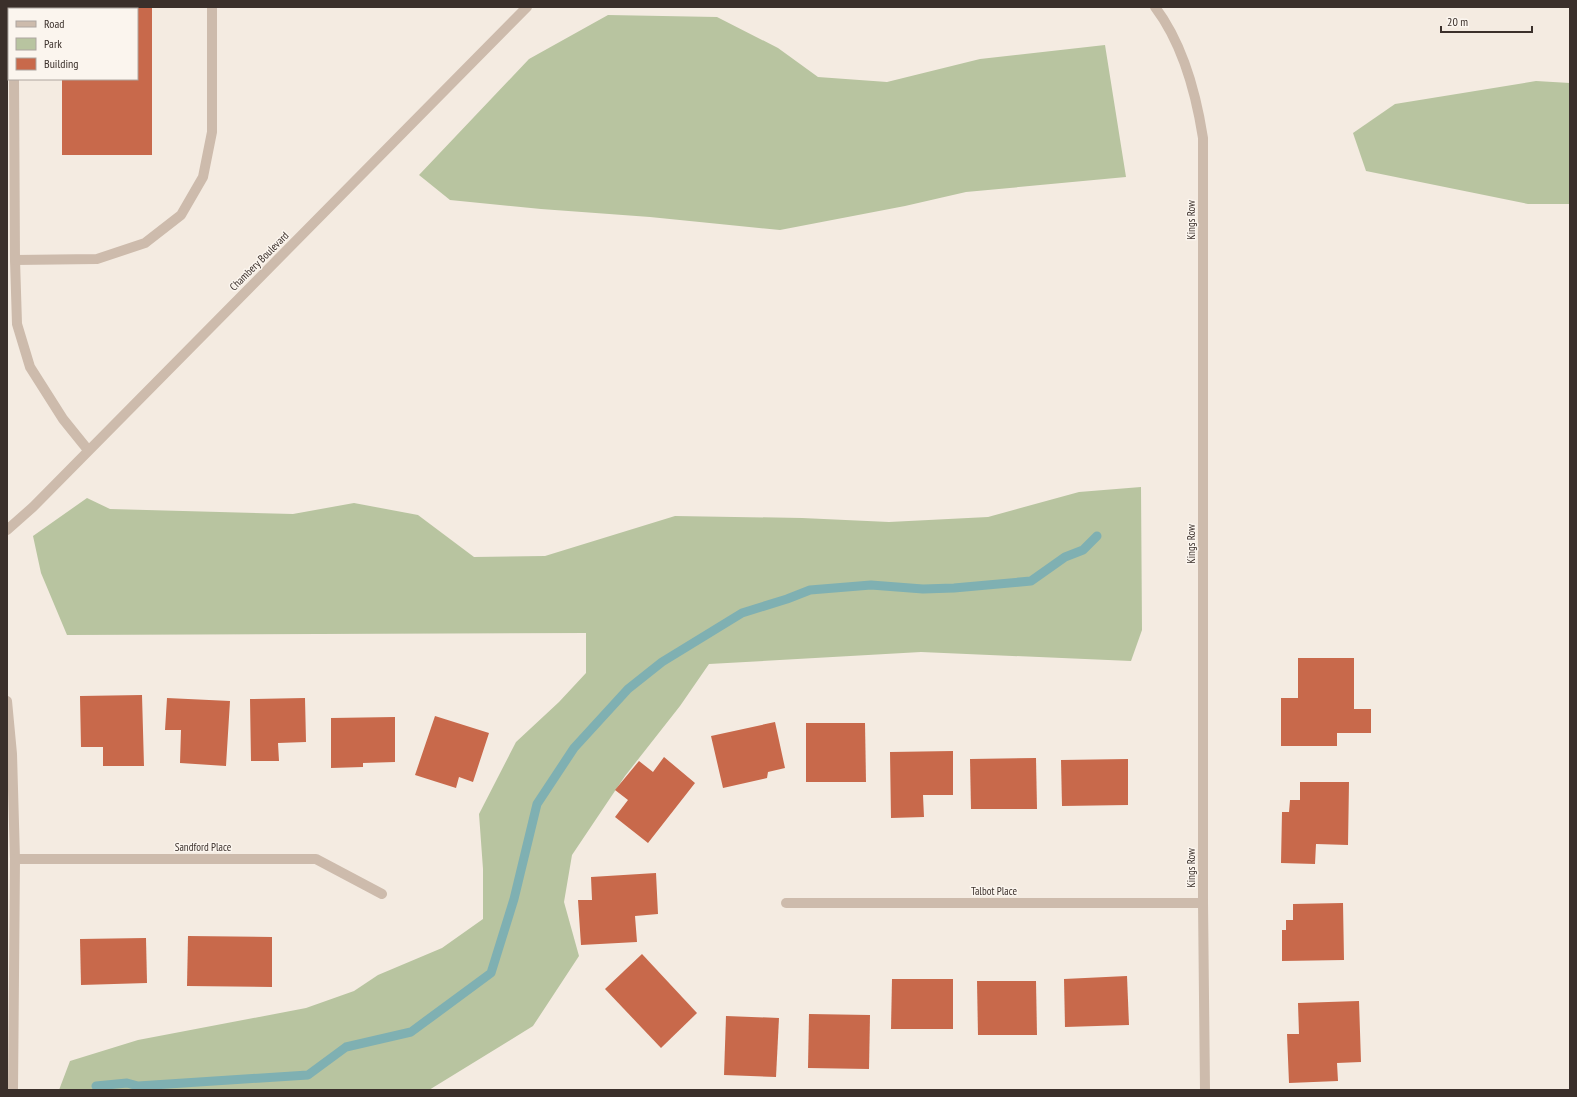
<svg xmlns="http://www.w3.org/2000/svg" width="1577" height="1097" font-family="'PT Sans Narrow',sans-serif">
<rect width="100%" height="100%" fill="#f4ebe1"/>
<g fill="#b8c4a0">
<path d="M608 15 717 17 778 48 818 77 887 82 980 59 1105 45 1126 177 966 192 905 206 780 230 650 217 541 209 450 200 419 175 529 59Z"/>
<path d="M1536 81 1570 83V204H1528L1366 171 1353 133 1395 104Z"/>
<path d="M1141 487 1142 630 1131 661 921 652 709 664 680 706 625 776 572 855 564 902 579 956 533 1026 429 1090H59L70 1061 138 1040 306 1008 354 991 378 975 442 948 483 919V869L479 814 516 742 559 702 586 673V633L67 635 41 573 33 536 87 498 110 509 293 514 354 503 418 515 474 557 545 556 675 516 802 518 889 522 988 517 1079 492Z"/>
</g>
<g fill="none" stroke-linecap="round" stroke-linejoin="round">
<path stroke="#7fb0b2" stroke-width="9" d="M96 1086 127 1083 138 1086 308 1075 346 1047 411 1032 491 973 514 899 537 804 574 748 628 689 662 662 742 613 787 599 810 590 871 585 923 589 954 588 1031 581 1065 557 1083 550 1097 536"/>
</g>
<g fill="#c8694b">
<path d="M62 7H152V155H62V79H137V9H62Z"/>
<path d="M1298 658H1354V709H1371V733H1337V746H1281V698H1298Z"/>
<path d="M142 695 144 766H103V747H81L80 696Z"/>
<path d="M167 698 230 701 226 766 180 763 181 730H165Z"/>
<path d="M305 698 306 742 278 743 279 761H251L250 699Z"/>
<path d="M435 716 489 733 473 782 459 777 456 788 415 775Z"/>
<path d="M395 717V762L363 763V767L331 768V718Z"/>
<path d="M775 722 785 768 768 772 767 778 723 788 711 736Z"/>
<path d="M806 723H865L866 782H806Z"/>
<path d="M953 751V795H923L924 817 891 818 890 752Z"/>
<path d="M664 757 695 783 648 843 615 817 628 800 615 790 639 761 653 772Z"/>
<path d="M1036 758 1037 809H971L970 759Z"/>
<path d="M1128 759V805L1062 806 1061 760Z"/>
<path d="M1300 782H1349L1348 845 1316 844 1315 864 1281 863 1282 812H1289L1290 800H1300Z"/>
<path d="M656 873 658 914 635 916 637 942 581 945 578 900H592L591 877Z"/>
<path d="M1343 903 1344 960 1282 961V930H1286V920H1293V904Z"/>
<path d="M188 936 272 937V987L187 986Z"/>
<path d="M146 938 147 983 81 985 80 939Z"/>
<path d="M642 954 697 1013 661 1048 605 989Z"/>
<path d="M1127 976 1129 1025 1065 1027 1064 979Z"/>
<path d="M892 979H953V1029H891Z"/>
<path d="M977 981H1036L1037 1035H978Z"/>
<path d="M1359 1001 1361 1062 1337 1063 1338 1081 1289 1083 1287 1034H1299L1298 1003Z"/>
<path d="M809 1014 870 1015 869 1069 808 1068Z"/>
<path d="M726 1016 779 1018 776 1077 724 1075Z"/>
</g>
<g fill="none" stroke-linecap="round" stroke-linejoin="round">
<g stroke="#cdbbac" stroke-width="10">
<path d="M14 7V9"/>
<path d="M14 79 15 260 17 324 30 367 63 419 88 450"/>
<path d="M15 260 97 259 145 243 181 215 203 177 212 132V7"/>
</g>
<g stroke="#cdbbac" stroke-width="10">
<path d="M1155 7C1183 44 1196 93 1203 138V903L1205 1090"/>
<path d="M7 530 33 507 527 7"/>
<path d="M7 701 12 754 15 859 13 1090"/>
<path d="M15 859H316L382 894"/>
<path d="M786 903H1203"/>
</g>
</g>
<g text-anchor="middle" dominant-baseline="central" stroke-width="3" stroke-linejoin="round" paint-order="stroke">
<g font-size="11" fill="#3b302b" stroke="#fbf5ee">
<text transform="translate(1191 220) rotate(-90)">Kings Row</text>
<text transform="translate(259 261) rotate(-45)">Chambery Boulevard</text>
<text transform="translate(1191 544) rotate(-90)">Kings Row</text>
<text x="203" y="847">Sandford Place</text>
<text transform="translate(1191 868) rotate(-90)">Kings Row</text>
<text x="994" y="891">Talbot Place</text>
</g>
</g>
<rect width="1577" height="1097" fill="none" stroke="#3b302b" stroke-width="16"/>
<rect x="8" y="8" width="130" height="72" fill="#fbf5ee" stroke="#aea6a0"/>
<rect x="16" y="21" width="20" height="6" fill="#cdbbac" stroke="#aea6a0"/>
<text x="44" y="28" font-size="12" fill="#3b302b">Road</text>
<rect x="16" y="38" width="20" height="12" fill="#b8c4a0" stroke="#aea6a0"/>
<text x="44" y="48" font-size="12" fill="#3b302b">Park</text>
<rect x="16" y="58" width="20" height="12" fill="#c8694b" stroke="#aea6a0"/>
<text x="44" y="68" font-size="12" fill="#3b302b">Building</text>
<path d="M1441 26v6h91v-6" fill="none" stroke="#3b302b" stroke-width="2"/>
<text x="1447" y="26" font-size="12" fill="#3b302b" stroke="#fbf5ee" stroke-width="3" paint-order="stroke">20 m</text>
</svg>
